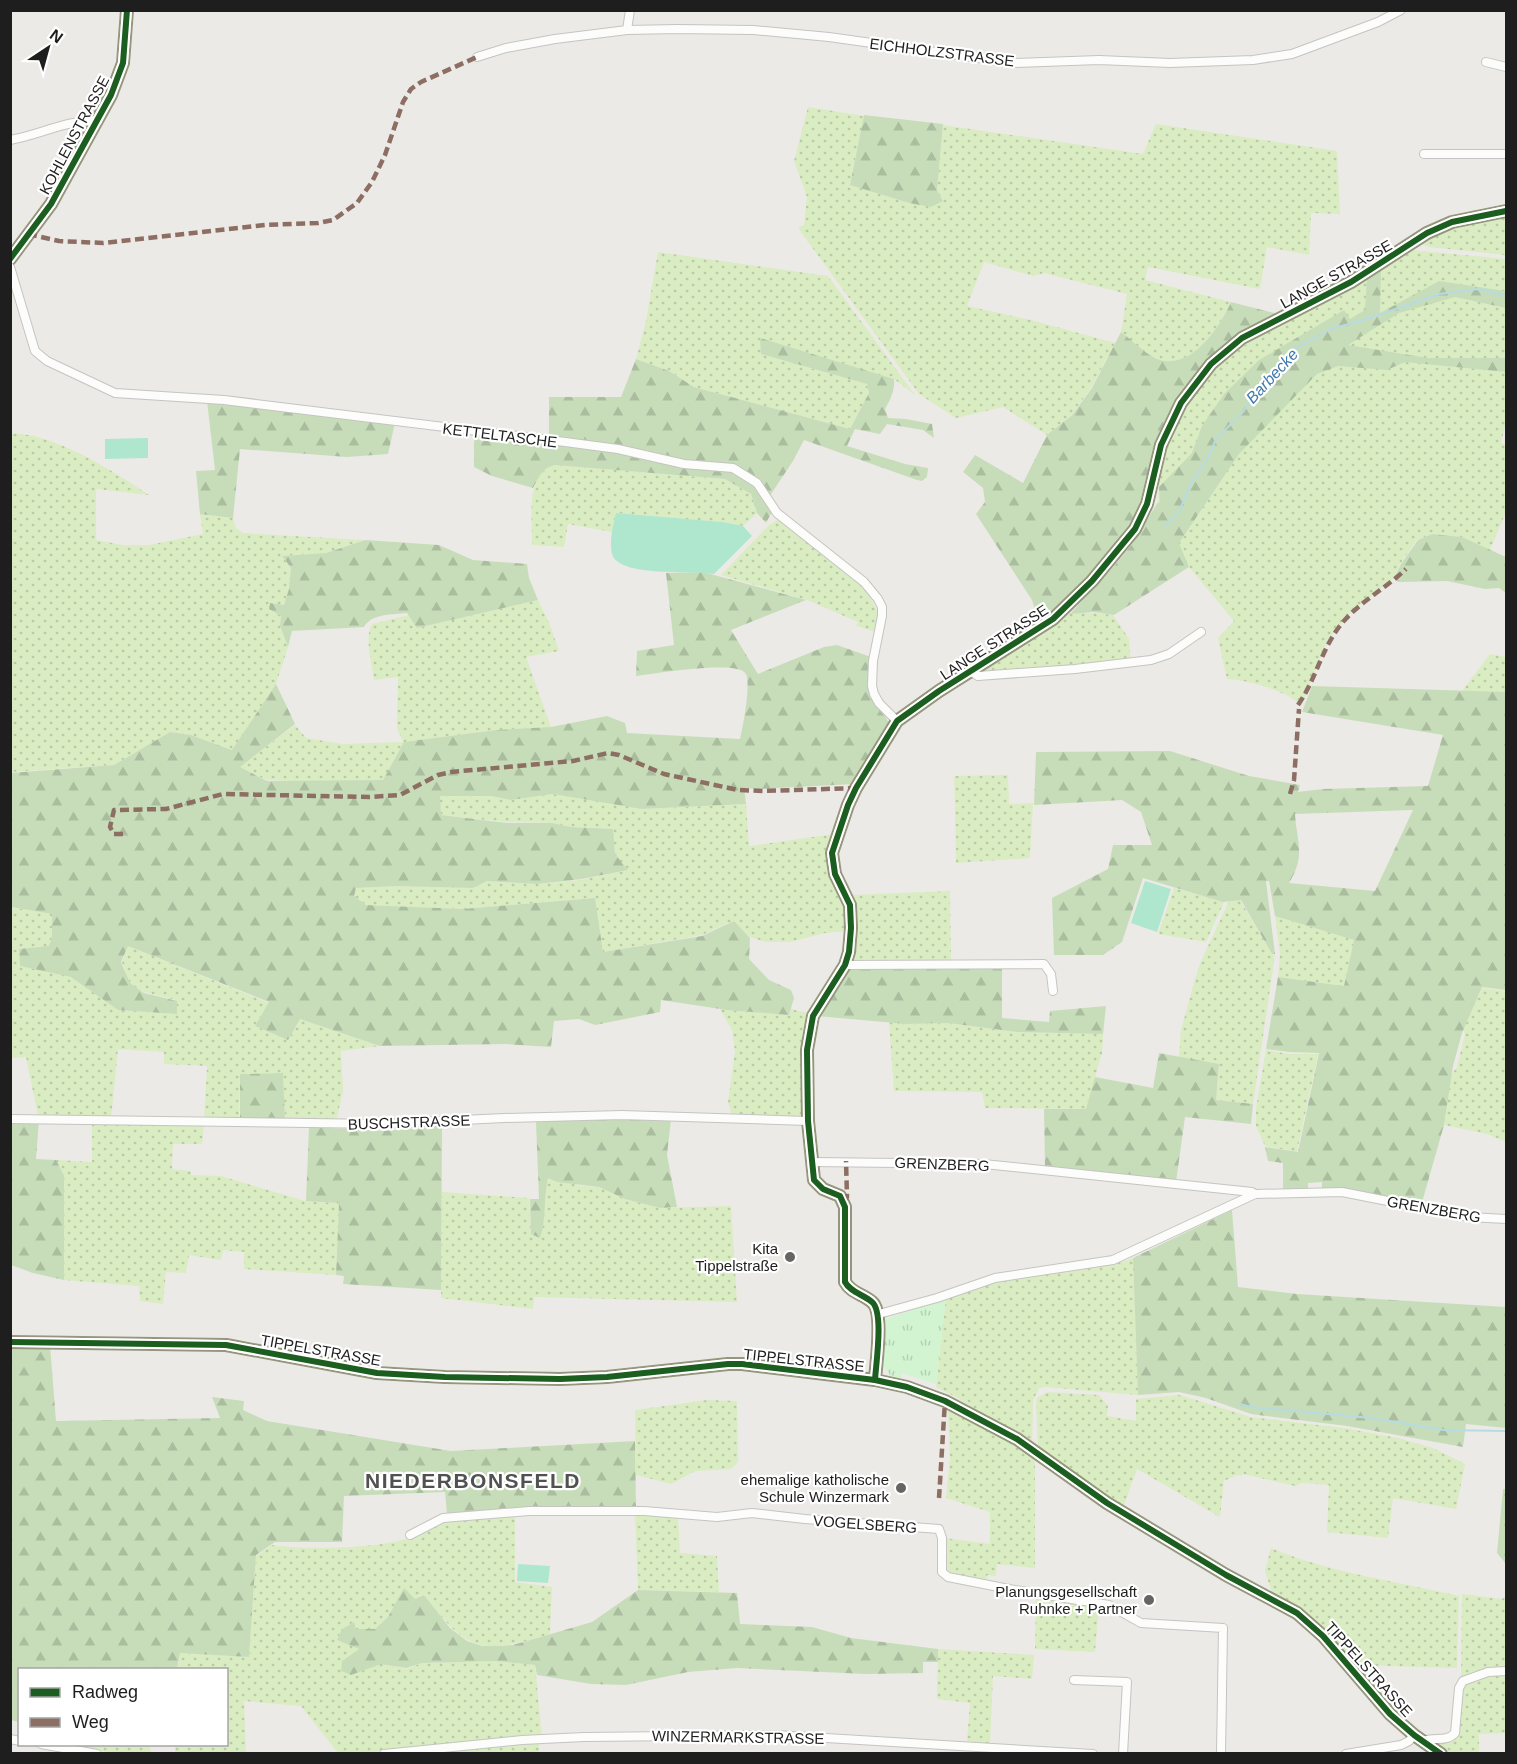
<svg xmlns="http://www.w3.org/2000/svg" width="1517" height="1764" font-family="Helvetica,sans-serif">
<defs>
<pattern id="grass-dots" width="8" height="8" patternUnits="userSpaceOnUse" patternTransform="scale(1.5)"><rect width="8" height="8" fill="#daecc2"/><path d="M2 2h.1M6 6h.1" fill="none" stroke="#bbcaa6" stroke-width="1.8" stroke-linecap="round"/></pattern>
<pattern id="forest-firs" width="22" height="20" patternUnits="userSpaceOnUse" patternTransform="scale(1.5)"><rect width="22" height="20" fill="#c7ddb9"/><path d="M5 1l3.5 6h-7zM16 11l3.5 6h-7z" fill="#aabd9f"/></pattern>
<pattern id="park-tufts" width="24" height="20" patternUnits="userSpaceOnUse" patternTransform="scale(1.5)"><rect width="24" height="20" fill="#d2f4d1"/><path d="M3 7l-1-3M5 7V3M7 7l1-3M15 17l-1-3M17 17v-4M19 17l1-3" fill="none" stroke="#b4d1b3"/></pattern>
</defs>
<rect width="100%" height="100%" fill="#eceae6"/>
<g fill="url(#grass-dots)">
<path d="M808 107 864 116 850 185 909 203 931 206 943 201 937 190 943 125 1143 154 1156 124 1337 151 1340 214 1311 213 1309 255 1267 247 1260 289 1148 267 1145 280 1231 302C1220 327 1189 374 1155 358 1143 353 1132 340 1121 332L1127 294 1044 273 1033 276 984 262 967 306 1031 320 1115 343 1091 388 1071 415 1047 435 1003 407 956 418 919 394 798 228 804 225 807 197 794 161Z"/>
<path d="M1506 217V255L1429 247 1421 244C1450 227 1474 223 1506 217Z"/>
<path d="M1411 250 1506 259V422L1501 443 1506 445V512L1490 550 1462 537 1432 534 1417 540 1400 564 1394 578 1352 611 1327 641 1301 707C1293 692 1244 679 1227 679L1218 638 1234 621 1189 567 1158 502 1159 475 1163 449 1184 409 1207 376 1224 359 1272 327 1344 292 1380 271Z"/>
<path d="M658 252 828 276 915 395 894 379 761 354 867 384 869 393 850 429 694 387 669 371 636 359 646 321Z"/>
<path d="M11 434C51 431 116 473 149 495L96 489V540L123 545H149L203 534 200 514 233 518 236 528 243 533 364 540 326 553 282 556 291 569 289 589 284 606 270 603V609L281 616 280 626 288 647 276 684 233 750 191 735 170 732 114 765 11 772Z"/>
<path d="M555 465 725 479 751 494 757 513 743 526 721 522 616 513 612 532 568 524 564 547 532 545C533 520 524 473 555 465Z"/>
<path d="M779 519 866 589 878 613 876 632 856 626 858 622 807 600 721 575 769 525Z"/>
<path d="M538 600 550 625 559 651 526 657 551 727 496 730 404 742 383 780 312 782 267 780 239 767 295 725 306 738 343 744 403 742 397 728 398 677 374 680C372 664 364 637 372 624L409 615 417 628Z"/>
<path d="M1070 613H1093L1113 615 1129 639 1131 661 986 673 987 667Z"/>
<path d="M1490 654 1506 657V693L1462 691Z"/>
<path d="M1008 775 1009 804 1033 803 1030 858 956 863 955 806 964 805H955L954 776Z"/>
<path d="M553 794 597 800 643 809 746 804 749 846 834 834 844 899 847 931 825 933 790 942H766L750 937 733 921 702 935 603 952 595 898 462 909 366 905 353 896 355 888 396 886 473 888 487 881 537 884 581 880 628 870 615 855 613 829 571 827 553 823 506 822 441 815 439 796H491L511 800Z"/>
<path d="M1174 888 1224 902 1206 942 1158 934Z"/>
<path d="M950 891 951 962H851L855 914 851 895Z"/>
<path d="M1240 900 1272 954 1275 955 1253 1104 1216 1100 1219 1065 1179 1057 1181 1030 1195 979 1201 961 1229 901Z"/>
<path d="M10 907 53 914 52 938 49 947 19 949 20 966 71 976 118 1010 177 1014 176 1000 144 992 130 984 122 962 128 946 269 1003 255 1026 288 1040 300 1019 380 1046 341 1051 343 1091 336 1122 285 1121 283 1073 240 1074 239 1121 204 1120 207 1066 164 1064V1052L118 1049 111 1119 38 1116 26 1057 11 1058Z"/>
<path d="M1275 916 1354 940 1344 986 1278 977 1280 954Z"/>
<path d="M1482 988 1506 991V1142L1487 1134 1444 1125 1451 1075 1457 1067 1465 1034 1463 1030Z"/>
<path d="M720 1009 789 1015 791 1009 808 1013C800 1047 804 1082 805 1116L801 1119 732 1116 728 1102 735 1051 732 1030Z"/>
<path d="M889 1022 907 1024 948 1023 1017 1032 1103 1034 1102 1053 1086 1109 985 1108 982 1092 894 1091Z"/>
<path d="M1266 1050 1289 1054H1318L1297 1152 1265 1146 1256 1126V1108Z"/>
<path d="M92 1123 204 1125 202 1144H173L172 1169 191 1171V1175L221 1176 305 1201 339 1203 336 1275 244 1269V1252L223 1250 221 1260 189 1255 186 1273 166 1272 163 1304 140 1301 139 1286 64 1280V1174L56 1160 92 1162Z"/>
<path d="M548 1178 557 1182H568L580 1186 599 1187 626 1199 660 1208 731 1206 737 1302 534 1297 533 1309 441 1298 442 1192 529 1198 531 1233 540 1238C547 1218 542 1198 548 1178Z"/>
<path d="M1133 1258 1138 1395 1046 1387 1039 1388 1033 1401 1032 1444 974 1412 958 1398 936 1387 946 1298C979 1286 1006 1279 1041 1274 1075 1269 1101 1270 1133 1258Z"/>
<path d="M1047 1392 1099 1395 1108 1406 1107 1416 1136 1421V1399L1180 1395 1251 1417 1344 1428 1398 1438 1433 1448 1465 1464 1456 1509 1393 1498 1388 1538 1327 1532 1329 1485 1301 1483 1295 1486 1243 1474 1242 1476 1237 1475 1224 1481 1220 1517 1137 1469 1123 1508 1038 1448 1036 1402 1038 1397Z"/>
<path d="M707 1400 737 1401 738 1462 731 1469 695 1471 671 1484 636 1475 635 1410Z"/>
<path d="M948 1409 1035 1455V1568L997 1564 996 1576 987 1575 986 1582C945 1575 944 1582 944 1538L990 1544V1512L946 1498 950 1458Z"/>
<path d="M515 1513V1582L552 1587 550 1634C482 1655 468 1653 424 1595 405 1602 389 1616 375 1629H356L354 1622 342 1629 337 1640 359 1649 342 1661 341 1671 351 1675 381 1663 406 1669 422 1663 496 1661 535 1665 542 1737 360 1753H338L301 1706 244 1701 246 1753H175V1745L226 1744V1670L178 1669 180 1653 249 1657 256 1556 272 1545C307 1550 376 1549 409 1538 424 1533 435 1522 451 1519 472 1516 494 1515 515 1513Z"/>
<path d="M635 1513 678 1515 680 1553 717 1556 719 1592 638 1590Z"/>
<path d="M1271 1548C1331 1573 1395 1581 1459 1596L1457 1668 1352 1665 1273 1596 1265 1571Z"/>
<path d="M1506 1563V1669L1470 1673 1461 1677 1462 1594 1502 1599 1506 1596Z"/>
<path d="M1036 1596 1099 1605 1095 1652 1035 1649Z"/>
<path d="M938 1649 1034 1655 1032 1679 993 1676 990 1744 967 1741 970 1703 937 1699Z"/>
<path d="M1506 1673V1733L1479 1734V1753H1449L1431 1742 1452 1740 1461 1689C1468 1676 1493 1674 1506 1673Z"/>
<path d="M539 1743V1754H414Z"/>
<path d="M61 1745H150L151 1753H117Z"/>
</g>
<g fill="url(#forest-firs)" fill-rule="evenodd">
<path d="M864 115 943 124 937 190 943 201 931 207 909 203 850 185Z"/>
<path d="M1381 271 1380 313 1439 281 1505 291 1506 284V308L1455 297 1399 313 1348 345 1428 358H1506V372L1405 362 1387 370 1338 366 1317 374 1239 454 1179 543 1189 567 1114 615 1093 612 1070 614 1115 565 1132 544 1158 502 1160 503 1159 487 1192 453 1202 426 1224 394 1259 360 1344 310 1350 319 1365 310 1367 278Z"/>
<path d="M1231 302 1278 314 1223 346 1200 372 1179 400 1145 503 1119 546 1063 608 1039 623 1032 600 976 514 985 502 983 488 963 472 975 455 1023 483 1047 435 1072 415 1092 388 1121 332C1132 340 1143 352 1155 358 1189 374 1220 327 1231 302Z"/>
<path d="M760 338 894 379C895 390 891 399 885 409L888 418 906 419 932 424 934 438 923 430 887 424 880 434 855 429 847 446 905 464 928 468 927 477 922 481 917 480 804 440 793 461 769 497 731 466 685 462 549 437V397H621L636 359 669 371 694 387 850 429 869 393 867 384 761 354Z"/>
<path d="M207 401 395 423 388 454 347 457 240 449 233 518 200 514 196 471 215 470Z"/>
<path d="M476 432 722 467 752 480 773 510 766 523 757 513 751 494 725 479 555 465C542 468 539 477 533 488L492 476 474 467V443Z"/>
<path d="M1432 534 1462 537 1506 557V593L1499 588 1485 589 1447 581 1398 582 1394 578 1401 564 1418 540Z"/>
<path d="M365 540 439 545 473 560 527 564 529 578 538 600 417 628 407 613C392 615 372 613 364 627L292 631 288 647 280 626 281 616 269 609 270 603 284 605 289 589 291 568 282 556 326 553Z"/>
<path d="M703 572 806 600 731 630 758 674 824 647 837 645 871 657C870 669 866 685 871 697 876 708 886 714 890 726L854 784 759 789 744 788 746 804 642 809 553 794 511 800 491 796H440L441 815 507 823H552L571 827 613 829 615 854 628 870 582 879 537 884 487 881 473 888 395 886 356 888 354 896 366 905 463 909 595 898 603 952 702 936 734 921 750 938 749 959 769 980 791 990 794 998 789 1015 727 1010 661 1000 660 1012 595 1025 579 1019 554 1021 551 1047 506 1044 380 1046 300 1019 288 1040 255 1026 269 1002 128 946 121 962 130 983 144 993 177 1001V1014L118 1010 71 977 20 966 19 949 49 946 52 938V914L11 907 10 773 114 765 170 732 191 735 232 750 276 684 295 724 240 767 267 781 383 780 404 742 496 730 551 727 607 716 625 723 627 733 740 739C743 727 751 684 746 674 739 659 652 674 636 676L637 651 674 645 666 573Z"/>
<path d="M1312 686 1506 692V990L1482 987 1462 1033 1453 1066 1444 1125 1421 1206 1322 1189V1182L1308 1183V1190L1283 1191V1163L1268 1161 1265 1147 1298 1152 1319 1053 1289 1052 1266 1049 1278 977 1344 986 1354 940 1275 916 1269 881H1266L1275 954H1272L1241 900 1223 902 1143 878 1122 942 1103 955H1054L1052 898 1108 869 1113 845H1152L1141 812 1122 800 1034 805 1036 752 1170 751 1249 776 1300 785 1298 792 1323 789 1428 786 1443 735 1302 712ZM1413 810 1375 891 1289 883C1306 855 1297 844 1295 814Z"/>
<path d="M1002 966V1018L1049 1022 1050 1011 1106 1006 1103 1034 1017 1032 948 1023 906 1024 817 1016 849 968Z"/>
<path d="M1159 1053 1219 1064 1216 1100 1253 1104 1251 1124 1185 1117 1176 1182 1045 1167 1044 1109H1086L1095 1077 1153 1088Z"/>
<path d="M283 1073 285 1120H240V1074Z"/>
<path d="M623 1118 671 1119 667 1155 677 1207 660 1208 625 1199 599 1187 557 1182 548 1178C543 1198 547 1218 540 1238L531 1234 530 1199H539L536 1122Z"/>
<path d="M39 1120 36 1159 56 1160 64 1175V1280L33 1273 11 1265 10 1121Z"/>
<path d="M442 1126 441 1290 343 1284 344 1276 336 1275 339 1203 306 1201 309 1127 384 1131Z"/>
<path d="M1232 1210 1238 1287 1297 1294 1506 1307V1428L1466 1424 1463 1447 1347 1426 1251 1414 1206 1398 1179 1392 1138 1395 1133 1258Z"/>
<path d="M50 1345 56 1421 220 1418 212 1397 244 1401 243 1410 267 1421 451 1451 635 1441 636 1508 447 1514 445 1492 344 1496 342 1542H275L256 1555 249 1657 180 1653 177 1669 20 1670 19 1722 11 1720V1346Z"/>
<path d="M1503 1489H1506V1564L1497 1553Z"/>
<path d="M404 1588 415 1599 424 1595 450 1628 467 1641 482 1646H499L513 1645 592 1622 638 1590 737 1593 740 1624 812 1627 851 1638 938 1649V1662H923V1673L866 1674 737 1668 688 1672 626 1685 591 1684 537 1675 535 1665 496 1661 422 1663 406 1668 381 1664 351 1675 341 1671 342 1661 359 1649 337 1640 342 1629 354 1622 356 1629H375L388 1617Z"/>
</g>
<path fill="url(#park-tufts)" d="M946 1298 936 1384 902 1373 900 1380 890 1375 883 1366 886 1319Z"/>
<g fill="#aee7cd">
<path d="M148 438V458L105 459V439Z"/>
<path d="M616 513 722 522 743 526 752 536 714 574C694 570 619 578 612 554 609 542 613 525 616 513Z"/>
<path d="M1145 881 1171 889 1157 932 1131 923Z"/>
<path d="M518 1564 550 1566 548 1583 517 1581Z"/>
</g>
<g fill="none" stroke-linecap="round" stroke-linejoin="round">
<g stroke="#b7dbe2" stroke-width="2">
<path d="M1165 526 1179 512 1189 487 1209 456 1216 439 1243 412 1262 384 1295 349 1331 329 1370 318 1439 294 1477 289 1506 295"/>
<path d="M1240 1404 1251 1407 1371 1418 1444 1430 1506 1431"/>
</g>
<g stroke="#c5c4c2" stroke-width="10">
<g id="street">
<path d="M627 30 630 10"/>
<path d="M477 57 506 48 555 39 627 30 678 29 753 30 829 37 1014 63 1099 60 1170 63 1253 60 1292 54 1378 22 1401 10"/>
<path d="M1486 62 1506 67"/>
<path d="M10 140C40 135 68 119 98 121"/>
<path d="M1424 154H1506"/>
<path d="M10 267 35 351 47 361 115 393 224 400 535 438 618 449 684 464 733 468 757 483 777 513 864 582 878 599 882 607V616L873 661 872 686 874 694 879 703 897 721"/>
<path d="M970 671 978 676 1075 669 1151 660 1169 654 1201 632"/>
<path d="M845 965 1044 964 1051 974 1053 991"/>
<path d="M10 1119 382 1124 504 1118 622 1115 808 1121"/>
<path d="M812 1162 984 1164 1252 1192 1255 1194"/>
<path d="M879 1314 937 1298 995 1278 1113 1260 1255 1194 1342 1192 1469 1217 1506 1219"/>
<path d="M410 1535 443 1518 529 1511H644L717 1517 752 1513 805 1519 939 1529 942 1538V1572L948 1577 1009 1589 1109 1605 1141 1623 1223 1628 1221 1754"/>
<path d="M1074 1680 1127 1682 1123 1754"/>
<path d="M10 1739 20 1741"/>
<path d="M1423 1741C1434 1736 1446 1743 1455 1733L1459 1688 1463 1681 1488 1672 1506 1671"/>
<path d="M41 1744 97 1754"/>
<path d="M384 1754 522 1740 584 1737 776 1735 1093 1754"/>
<path d="M1346 1754 1401 1745 1409 1741 1414 1735"/>
</g>
</g>
<g stroke="#95967d" stroke-width="14">
<g id="secondary">
<path d="M10 259 51 204 111 95 123 63 127 10"/>
<path d="M10 1342 226 1345 377 1373 445 1377 560 1379 607 1377 728 1364H742L875 1380 907 1387 945 1401 1017 1439 1107 1503 1226 1575 1297 1613 1323 1636 1390 1714 1414 1735 1441 1754"/>
<path d="M875 1380C876 1363 884 1312 872 1302 863 1294 851 1293 845 1282V1207L840 1196 823 1189 814 1180 808 1121 807 1050 813 1016 845 965 849 952 851 928 850 905 835 874 832 853 848 805 856 788 897 721 939 691 1053 619 1092 581 1135 529 1147 504 1161 445 1181 403 1211 364 1242 338 1351 282 1427 233 1452 222 1506 211"/>
</g>
</g>
<use href="#street" stroke="#fcfcfb" stroke-width="8"/>
<use href="#secondary" stroke="#f4f3e9" stroke-width="10"/>
<g stroke="#8d6e63" stroke-width="4.5" stroke-dasharray="9 4.5" stroke-linecap="butt">
<path d="M28 234 59 241 103 243 265 225 318 223 333 220 357 203 372 182 385 155 403 102 411 89 421 82 477 57"/>
<path d="M1298 705C1315 681 1321 651 1339 627 1356 604 1385 589 1406 569"/>
<path d="M1290 794 1294 780 1299 709"/>
<path d="M123 834H114L110 827 114 810 166 809 223 794 369 797 400 795 438 775 451 772 573 761 608 753 619 755 664 774 738 790 763 791 856 788"/>
<path d="M844 1202 847 1197 846 1161"/>
<path d="M939 1498 945 1401"/>
</g>
<g stroke="#fff" stroke-width="10">
<g id="cycleway">
<path d="M10 259 51 204 111 95 123 63 127 10"/>
<path d="M10 1342 226 1345 377 1373 445 1377 560 1379 607 1377 728 1364H742L875 1380 907 1387 945 1401 1017 1439 1107 1503 1226 1575 1297 1613 1323 1636 1390 1714 1414 1735 1441 1754"/>
<path d="M875 1380C876 1363 884 1312 872 1302 863 1294 851 1293 845 1282V1207L840 1196 823 1189 814 1180 808 1121 807 1050 813 1016 845 965 849 952 851 928 850 905 835 874 832 853 848 805 856 788 897 721 939 691 1053 619 1092 581 1135 529 1147 504 1161 445 1181 403 1211 364 1242 338 1351 282 1427 233 1452 222 1506 211"/>
</g>
</g>
<use href="#cycleway" stroke="#1b5e20" stroke-width="6"/>
</g>
<g fill="#666564" stroke="#fff" stroke-width="2">
<circle cx="790" cy="1257" r="6"/>
<circle cx="901" cy="1488" r="6"/>
<circle cx="1149" cy="1600" r="6"/>
</g>
<g text-anchor="middle" dominant-baseline="central" stroke-width="4.5" stroke-linejoin="round" paint-order="stroke">
<g font-size="15" fill="#1e1e1e" stroke="#fff">
<text transform="translate(942 52) rotate(7)">EICHHOLZSTRASSE</text>
<text transform="translate(74 135) rotate(-62)">KOHLENSTRASSE</text>
<text transform="translate(1336 274) rotate(-29)">LANGE STRASSE</text>
<text transform="translate(500 435) rotate(7)">KETTELTASCHE</text>
<text transform="translate(994 642) rotate(-33)">LANGE STRASSE</text>
<text transform="translate(409 1122) rotate(-2)">BUSCHSTRASSE</text>
<text transform="translate(942 1164) rotate(2)">GRENZBERG</text>
<text transform="translate(1434 1209) rotate(10)">GRENZBERG</text>
<text transform="translate(321 1350) rotate(10)">TIPPELSTRASSE</text>
<text transform="translate(804 1360) rotate(6)">TIPPELSTRASSE</text>
<text transform="translate(865 1524) rotate(4)">VOGELSBERG</text>
<text transform="translate(1369 1669) rotate(48)">TIPPELSTRASSE</text>
<text transform="translate(738 1737) rotate(1)">WINZERMARKSTRASSE</text>
</g>
<g font-size="15" fill="#1e1e1e" stroke="#fff" text-anchor="end">
<text x="778" y="1248">Kita<tspan x="778" dy="17">Tippelstraße</tspan></text>
<text x="889" y="1479">ehemalige katholische<tspan x="889" dy="17">Schule Winzermark</tspan></text>
<text x="1137" y="1591">Planungsgesellschaft<tspan x="1137" dy="17">Ruhnke + Partner</tspan></text>
</g>
<g font-size="16" font-style="italic" fill="#407aac" stroke="#fff">
<text transform="translate(1272 376) rotate(-47)">Barbecke</text>
</g>
<g font-size="21" font-weight="bold" letter-spacing="1.5" fill="#515151" stroke="#fff">
<text x="473" y="1480">NIEDERBONSFELD</text>
</g>
</g>
<rect width="1517" height="1764" fill="none" stroke="#1e1e1e" stroke-width="24"/>
<rect x="18" y="1668" width="210" height="78" fill="#ffffff" stroke="#a5a5a5" stroke-width="1.5"/>
<rect x="30" y="1688" width="30" height="9" fill="#1b5e20" stroke="#a5a5a5" stroke-width="1.5"/>
<text x="72" y="1698" font-size="18" fill="#1e1e1e">Radweg</text>
<rect x="30" y="1718" width="30" height="9" fill="#8d6e63" stroke="#a5a5a5" stroke-width="1.5"/>
<text x="72" y="1728" font-size="18" fill="#1e1e1e">Weg</text>
<g transform="translate(48 48) rotate(36)" stroke="#ffffff" stroke-width="4.5" paint-order="stroke">
<path d="M0-4.5L10 22L0 15L-10 22Z" fill="#1e1e1e"/>
<text y="-9" font-size="16" font-weight="bold" text-anchor="middle" fill="#1e1e1e">N</text>
</g>
</svg>
